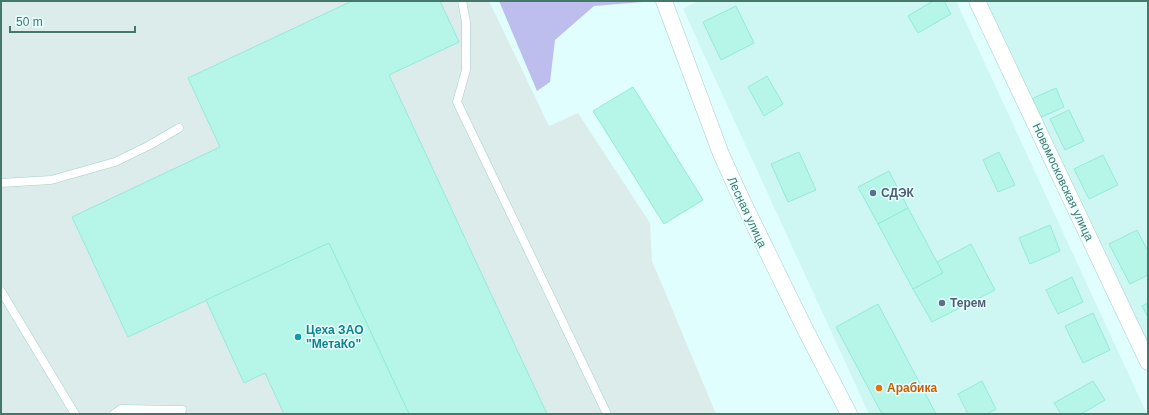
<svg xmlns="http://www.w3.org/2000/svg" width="1149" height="415" font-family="Helvetica,sans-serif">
<rect width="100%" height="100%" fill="#e0fefe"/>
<g fill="#cef7f4">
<path d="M698 1H956L1147 414H869L683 9Z"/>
<path d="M975 1H1148V351Z"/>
</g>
<path fill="#dcecea" d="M1 1H489L549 126 578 113 650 223 652 261 716 414H1Z"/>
<path fill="#bdbeed" d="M499 1H642L643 2 594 6 555 40 550 82 537 91Z"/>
<g fill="#b5f6e9" stroke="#94ead7">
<path d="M352 1H440L459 42 389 75 547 414H409L329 243 128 337 72 217 220 147 188 78Z"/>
<path d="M933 1H944L951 14 918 33 908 16Z"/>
<path d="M736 6 754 43 721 60 703 22Z"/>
<path d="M767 76 783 104 764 116 748 87Z"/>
<path d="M633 87 703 200 664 224 593 111Z"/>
<path d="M1056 88 1064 107 1037 119 1029 100Z"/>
<path d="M1069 110 1084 141 1065 150 1050 119Z"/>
<path d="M799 152 816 190 788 202 771 164Z"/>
<path d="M999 152 1015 185 998 192 983 160Z"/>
<path d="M1103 155 1118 185 1089 199 1074 169Z"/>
<path d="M889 171 908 208 878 224 858 187Z"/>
<path d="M908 208 943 273 913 289 878 224Z"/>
<path d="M1050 225 1060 251 1030 264 1019 238Z"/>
<path d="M1137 230 1148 251V275L1130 284 1109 244Z"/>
<path d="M329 243 409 414H284L265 373 244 383 206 300Z"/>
<path d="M971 244 995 290 932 322 913 289 943 273 937 262Z"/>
<path d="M1072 277 1083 302 1058 314 1046 290Z"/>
<path d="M1148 303V317L1142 306Z"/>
<path d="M878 304 936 414H882L836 327Z"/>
<path d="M1093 313 1110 350 1083 363 1065 326Z"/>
<path d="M982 381 996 409 987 414H968L958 394Z"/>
<path d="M1093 381 1105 400 1081 414H1061L1054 403Z"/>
</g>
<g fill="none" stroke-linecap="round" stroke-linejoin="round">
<g stroke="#a6d0ca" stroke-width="9">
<g id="lane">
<path d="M462 1 466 22V70L457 102 607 414"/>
<path d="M1 183 51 180 115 162 150 145 179 128"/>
<path d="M1 291 75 414"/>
<path d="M114 414 121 409 182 410 180 414"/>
</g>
</g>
<g stroke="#a6d0ca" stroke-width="17">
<g id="street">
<path d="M664 1 721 154 741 198 805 329 849 414"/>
<path d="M977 1 1148 362"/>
</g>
</g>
<use href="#lane" stroke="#fff" stroke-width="8"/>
<use href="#street" stroke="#fff" stroke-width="16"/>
</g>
<g fill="#5c6f8a" stroke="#e8ffff" stroke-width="1.5">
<circle cx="873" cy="193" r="4"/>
<circle cx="942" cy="303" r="4"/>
</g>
<circle fill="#0f9aa8" stroke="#e8ffff" stroke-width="1.5" cx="298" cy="337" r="4"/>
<circle fill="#e8710a" stroke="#e8ffff" stroke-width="1.5" cx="879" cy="388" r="4"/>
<g text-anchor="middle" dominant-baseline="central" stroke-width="3" stroke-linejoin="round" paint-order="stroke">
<g font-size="12" fill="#45776b" stroke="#e8ffff">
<text transform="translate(1063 182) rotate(65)">Новомосковская улица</text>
<text transform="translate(747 212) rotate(65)">Лесная улица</text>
</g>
<g font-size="12" font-weight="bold" fill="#4e5e75" stroke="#e8ffff" text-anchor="start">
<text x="881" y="193">СДЭК</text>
<text x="950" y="303">Терем</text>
</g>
<g font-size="12" font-weight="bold" fill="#0d838f" stroke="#e8ffff" text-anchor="start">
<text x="306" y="330">Цеха ЗАО<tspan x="306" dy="14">"МетаКо"</tspan></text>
</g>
<g font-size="12" font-weight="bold" fill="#c56008" stroke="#e8ffff" text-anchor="start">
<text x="887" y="388">Арабика</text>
</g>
</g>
<rect width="1149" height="415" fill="none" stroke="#45776b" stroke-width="4"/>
<path d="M10 26v6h125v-6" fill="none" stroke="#45776b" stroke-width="2"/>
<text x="16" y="26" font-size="12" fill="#45776b" stroke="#e8ffff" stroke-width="3" paint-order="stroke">50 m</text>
</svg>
